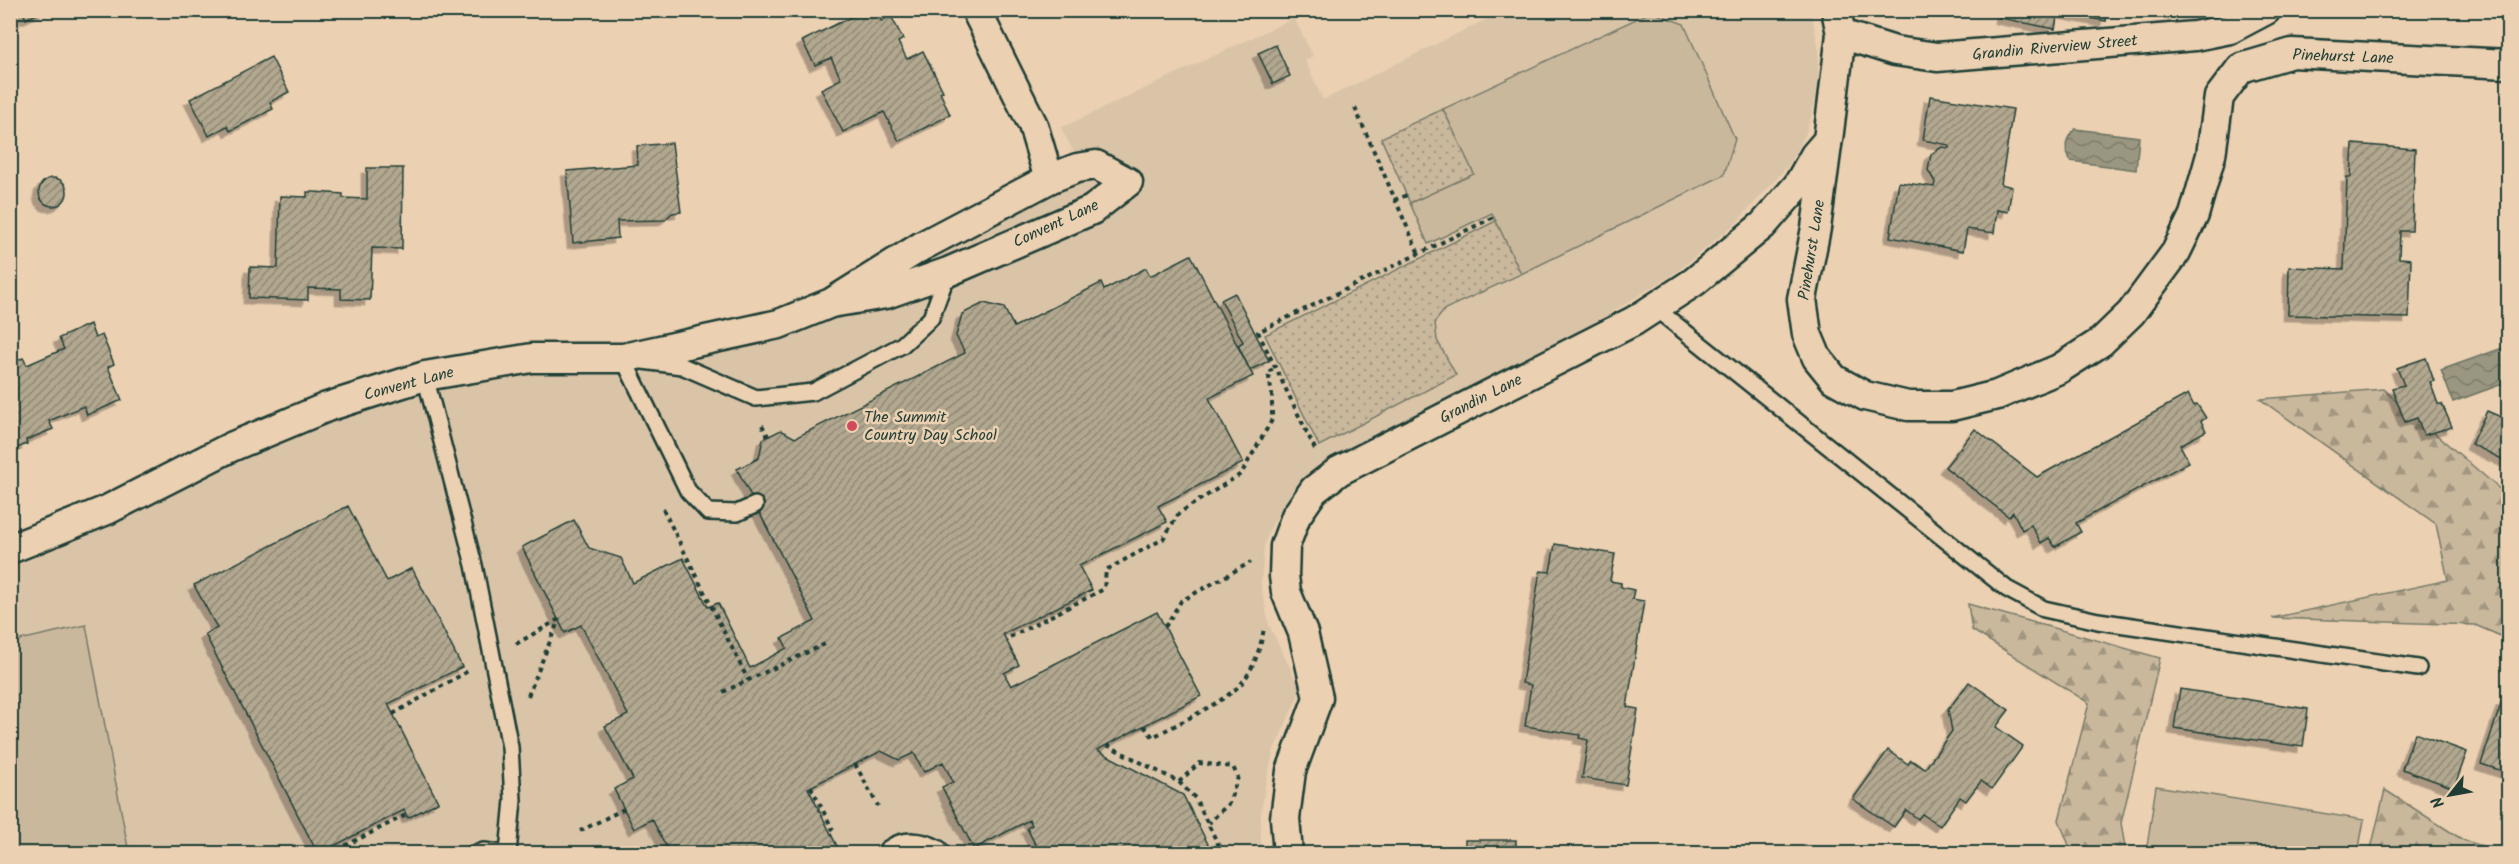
<svg xmlns="http://www.w3.org/2000/svg" width="2519" height="864" font-family="Kalam,sans-serif">
<defs>
<pattern id="forest-firs" width="22" height="20" patternUnits="userSpaceOnUse" patternTransform="scale(1.5)"><rect width="22" height="20" fill="#cab89d"/><path d="M5 1l3.5 6h-7zM16 11l3.5 6h-7z" fill="#a39781"/></pattern>
<pattern id="park-dots" width="8" height="8" patternUnits="userSpaceOnUse" patternTransform="scale(1.5)"><rect width="8" height="8" fill="#cab89d"/><path d="M2 2h.1M6 6h.1" fill="none" stroke="#a39781" stroke-width="1.8" stroke-linecap="round"/></pattern>
<pattern id="water-waves" width="16" height="10" patternUnits="userSpaceOnUse" patternTransform="scale(1.5)"><rect width="16" height="10" fill="#9a9680"/><path d="M0 5q4-4 8 0t8 0" fill="none" stroke="#7d7c6a"/></pattern>
<pattern id="building-hatch" width="6" height="6" patternUnits="userSpaceOnUse" patternTransform="scale(1.5)"><rect width="6" height="6" fill="#b2a78f"/><path d="M-1 1l2-2M0 6l6-6M5 7l2-2" fill="none" stroke="#908976"/></pattern>
<filter id="shadow"><feDropShadow dx="-5.5" dy="5.5" stdDeviation="0" flood-color="#0004"/></filter>
</defs>
<rect width="100%" height="100%" fill="#ebd0b2"/>
<filter id="ink" filterUnits="userSpaceOnUse"><feTurbulence type="fractalNoise" baseFrequency=".0167" numOctaves="2"/><feDisplacementMap in="SourceGraphic" scale="12" xChannelSelector="R" yChannelSelector="G"/><feConvolveMatrix kernelMatrix="1 2 1 2 8 2 1 2 1" color-interpolation-filters="sRGB"/></filter>
<g filter="url(#ink)">
<path fill="#dac4a8" d="M1503 11H1811L1819 51 1818 79 1814 107 1805 136 1788 166 1737 222 1677 272 1606 316 1335 458 1303 482 1289 497 1270 529 1264 546 1261 585 1269 625 1301 690 1274 750 1266 781 1261 811V853L11 854V564L212 458 525 356 728 338 817 294 1045 168 1059 193 1079 162 1061 128 1294 18 1313 56 1305 60 1323 100Z"/>
<g fill="#cab89d" stroke="#747a68" stroke-width="1.5">
<path d="M1651 12 1684 24 1735 139 1724 175 1521 274 1492 213 1428 244 1410 203 1473 174 1443 109Z"/>
<path d="M86 625 129 853H11V642Z"/>
<path d="M2156 786 2364 820 2358 853H2146Z"/>
</g>
<g fill="url(#forest-firs)" stroke="#747a68" stroke-width="1.5">
<path d="M2383 389 2508 496V639L2475 625 2272 618 2448 580 2436 524 2260 399Z"/>
<path d="M1968 604 2160 658 2121 823 2126 853H2072L2059 820 2089 703 1972 630Z"/>
<path d="M2385 790 2463 840 2504 853H2370Z"/>
</g>
<g fill="url(#park-dots)" stroke="#747a68" stroke-width="1.5">
<path d="M1443 109 1474 174 1410 203 1381 138Z"/>
<path d="M1496 221 1521 274 1445 309 1435 322 1437 340 1456 375 1319 446 1265 335Z"/>
</g>
<g fill="url(#water-waves)" stroke="#697262" stroke-width="1.5">
<path d="M2075 129 2139 137 2136 170 2071 161C2064 148 2064 140 2075 129Z"/>
<path d="M2508 346V382L2453 402 2441 370Z"/>
</g>
<g fill="url(#building-hatch)" stroke="#1f3d34" stroke-width="1.5" filter="url(#shadow)">
<path d="M22 10H46L26 19Z"/>
<path d="M876 10 881 21 891 16 903 39 898 42 907 59 923 51 943 91 940 92 950 115 899 141 884 112 843 132 821 89 841 79 831 58 815 65 802 41 865 10Z"/>
<path d="M2001 10H2108L2106 21 2058 12 2055 29 2000 18Z"/>
<path d="M1276 45 1290 76 1273 84 1258 53Z"/>
<path d="M271 57 289 92 270 102 273 109 230 131 227 126 209 136 190 99Z"/>
<path d="M1930 96 2013 109 2001 184 2012 187 2008 212 1997 210 1994 233 1967 229 1963 251 1890 237 1899 182 1934 187 1935 182 1928 170 1931 154 1942 147 1949 148V145L1923 140Z"/>
<path d="M672 143 681 212 672 213 665 220 617 221 618 238 573 243 567 171 638 165 637 146Z"/>
<path d="M2353 144 2415 149 2412 231H2400L2399 258 2411 259 2409 318 2288 315 2289 267 2344 269 2347 177H2351Z"/>
<path d="M367 168H403L402 249 372 248 370 300 341 299V289L308 288V300L249 298 250 267 278 268 280 196 307 197V192H314L343 194V198L367 199Z"/>
<circle cx="53" cy="192" r="14"/>
<path d="M1191 255 1253 376 1209 398 1243 463 1158 506 1167 522 1079 566 1092 590 1003 634 1019 665 1004 673 1011 686 1157 612 1201 696 1097 750 1183 795 1213 854H1040L1027 828 1032 825 1029 820 974 849 942 787 953 782 943 762 924 772 914 753 899 760 881 751 808 788 841 854H670L652 819 634 829 614 789 633 779 605 726 628 715 581 625 565 633 522 547 574 520 589 548 621 558 633 583 683 558 708 607 718 603 750 668 787 648 782 638 815 621 737 469 759 458 763 439 781 430 795 438 965 353 956 336 962 314 984 303 1004 308 1014 327 1101 283 1104 290 1146 268 1150 276Z"/>
<path d="M1235 293 1269 361 1250 370 1238 345 1243 342 1221 300Z"/>
<path d="M90 324 95 338 102 335 114 364 108 367 122 400 87 415 84 406 49 421 53 429 26 440 27 444 10 451V363L23 358 27 365 64 349 59 338Z"/>
<path d="M2426 358 2434 381 2430 382 2438 404H2442L2452 427 2424 435 2417 418 2405 422 2392 388 2404 385 2397 368Z"/>
<path d="M2188 394 2194 406 2197 404 2206 418 2201 421 2206 431 2180 445 2189 462 2076 523 2081 532 2055 547 2049 538 2041 543 2031 525 2022 530 2013 512 2009 517 1945 467 1975 429 2037 477Z"/>
<path d="M2487 411 2501 417 2504 411 2508 412V462L2471 444Z"/>
<path d="M348 506 387 581 412 568 462 667 388 704 438 802 408 818 404 810 318 854 205 634 217 628 194 585Z"/>
<path d="M1555 544 1615 554 1610 581 1621 583V587L1634 590 1632 599 1644 601 1627 707 1638 709 1626 785 1582 778 1588 740 1579 738 1580 735 1525 726 1531 685 1522 683 1540 571 1550 572Z"/>
<path d="M1969 682 2009 710 1996 727 2023 746 1992 789 1981 781 1966 801 1960 797 1940 826 1922 814 1918 819 1906 810 1894 827 1853 799 1888 750 1908 764 1911 760 1925 769 1952 731 1948 710Z"/>
<path d="M2180 689 2308 709 2303 747 2174 728Z"/>
<path d="M2508 689V773L2481 764 2502 701H2505Z"/>
<path d="M2415 733 2467 752 2454 788 2402 769Z"/>
<rect x="1465" y="840" width="51" height="14"/>
</g>
<g fill="none" stroke-linecap="round" stroke-linejoin="round">
<g stroke="#1f3d34" stroke-width="20">
<g id="lane">
<path d="M1655 308 2007 589 2044 609 2098 621 2418 668"/>
<path d="M623 358 688 491 708 512 737 513 755 505"/>
<path d="M643 361 682 366 756 398 813 392 902 345 931 318 948 272"/>
<path d="M425 376 474 565 510 747 513 800 508 853"/>
<path d="M473 854 484 851 509 854"/>
</g>
</g>
<g stroke="#1f3d34" stroke-width="33">
<g id="street">
<path d="M976 10 1033 125 1049 179"/>
<path d="M1841 34 1895 51 1937 57 2195 36 2230 29 2266 10"/>
<path d="M1827 145 1816 228 1802 299 1807 334 1817 358 1834 379 1865 396 1908 406H1952L1997 395 2059 369 2101 342 2131 313 2176 252 2194 215 2211 155 2219 97 2241 68 2292 53 2508 64"/>
<path d="M10 549 107 510 231 447 327 407 425 376 532 358H623L779 324 831 303 922 246 1049 179 1077 168 1096 165 1128 182 1092 210 948 272 886 294 831 303"/>
<path d="M892 854C905 845 921 846 935 854"/>
<path d="M1288 854 1285 818 1291 771 1318 698 1303 633 1286 592 1284 576 1285 546 1296 516 1314 490 1339 471 1634 321 1694 282 1763 225 1798 185 1815 155 1828 140 1841 34 1836 10"/>
</g>
</g>
<g stroke="#1f3d34" stroke-width="4" stroke-dasharray="4.5 4.5" stroke-linecap="butt">
<path d="M1355 108 1419 254"/>
<path d="M1394 200 1407 195"/>
<path d="M762 425 768 436"/>
<path d="M1315 449 1258 332 1494 217"/>
<path d="M663 509 748 680"/>
<path d="M1165 627 1181 601 1251 562"/>
<path d="M1010 637 1104 589 1106 570 1163 539 1179 513 1241 474 1272 420V394L1268 372 1275 368"/>
<path d="M516 644 559 619"/>
<path d="M723 692 825 644"/>
<path d="M528 696 559 619"/>
<path d="M393 714 468 671"/>
<path d="M1144 726 1153 737C1175 725 1226 701 1241 684 1254 669 1261 646 1264 628"/>
<path d="M1107 745 1179 782 1195 798 1223 854"/>
<path d="M855 764 878 806"/>
<path d="M1179 782 1199 763 1233 767 1238 777 1229 803 1209 823"/>
<path d="M811 787 833 830"/>
<path d="M580 831 624 809"/>
<path d="M1029 847 1033 854"/>
<path d="M329 854 406 815"/>
<path d="M1019 854 1035 843"/>
</g>
<use href="#lane" stroke="#ebd0b2" stroke-width="15"/>
<use href="#street" stroke="#ebd0b2" stroke-width="28"/>
</g>
</g>
<circle fill="#d1495b" stroke="#ebd0b2" stroke-width="2" cx="852" cy="426" r="6"/>
<g text-anchor="middle" dominant-baseline="central" stroke-width="5" stroke-linejoin="round" paint-order="stroke">
<g font-size="16" fill="#1f3d34" stroke="#ebd0b2">
<text transform="translate(2055 48) rotate(-5)">Grandin Riverview Street</text>
<text transform="translate(2343 57) rotate(2)">Pinehurst Lane</text>
<text transform="translate(1056 224) rotate(-25)">Convent Lane</text>
<text transform="translate(1812 250) rotate(-81)">Pinehurst Lane</text>
<text transform="translate(409 384) rotate(-15)">Convent Lane</text>
<text transform="translate(1481 399) rotate(-27)">Grandin Lane</text>
</g>
<g font-size="16" fill="#1f3d34" stroke="#ebd0b2" text-anchor="start">
<text x="864" y="417">The Summit<tspan x="864" dy="18">Country Day School</tspan></text>
</g>
</g>
<rect width="2519" height="864" fill="none" stroke="#ebd0b2" stroke-width="36"/>
<rect x="18" y="18" width="2483" height="828" fill="none" stroke="#1f3d34" stroke-width="2" filter="url(#ink)"/>
<g transform="translate(2450 795) rotate(239)" stroke="#ebd0b2" stroke-width="4.5" paint-order="stroke">
<path d="M0-4.5L10 22L0 15L-10 22Z" fill="#1f3d34"/>
<text y="-9" font-size="16" font-weight="bold" text-anchor="middle" fill="#1f3d34">N</text>
</g>
</svg>
